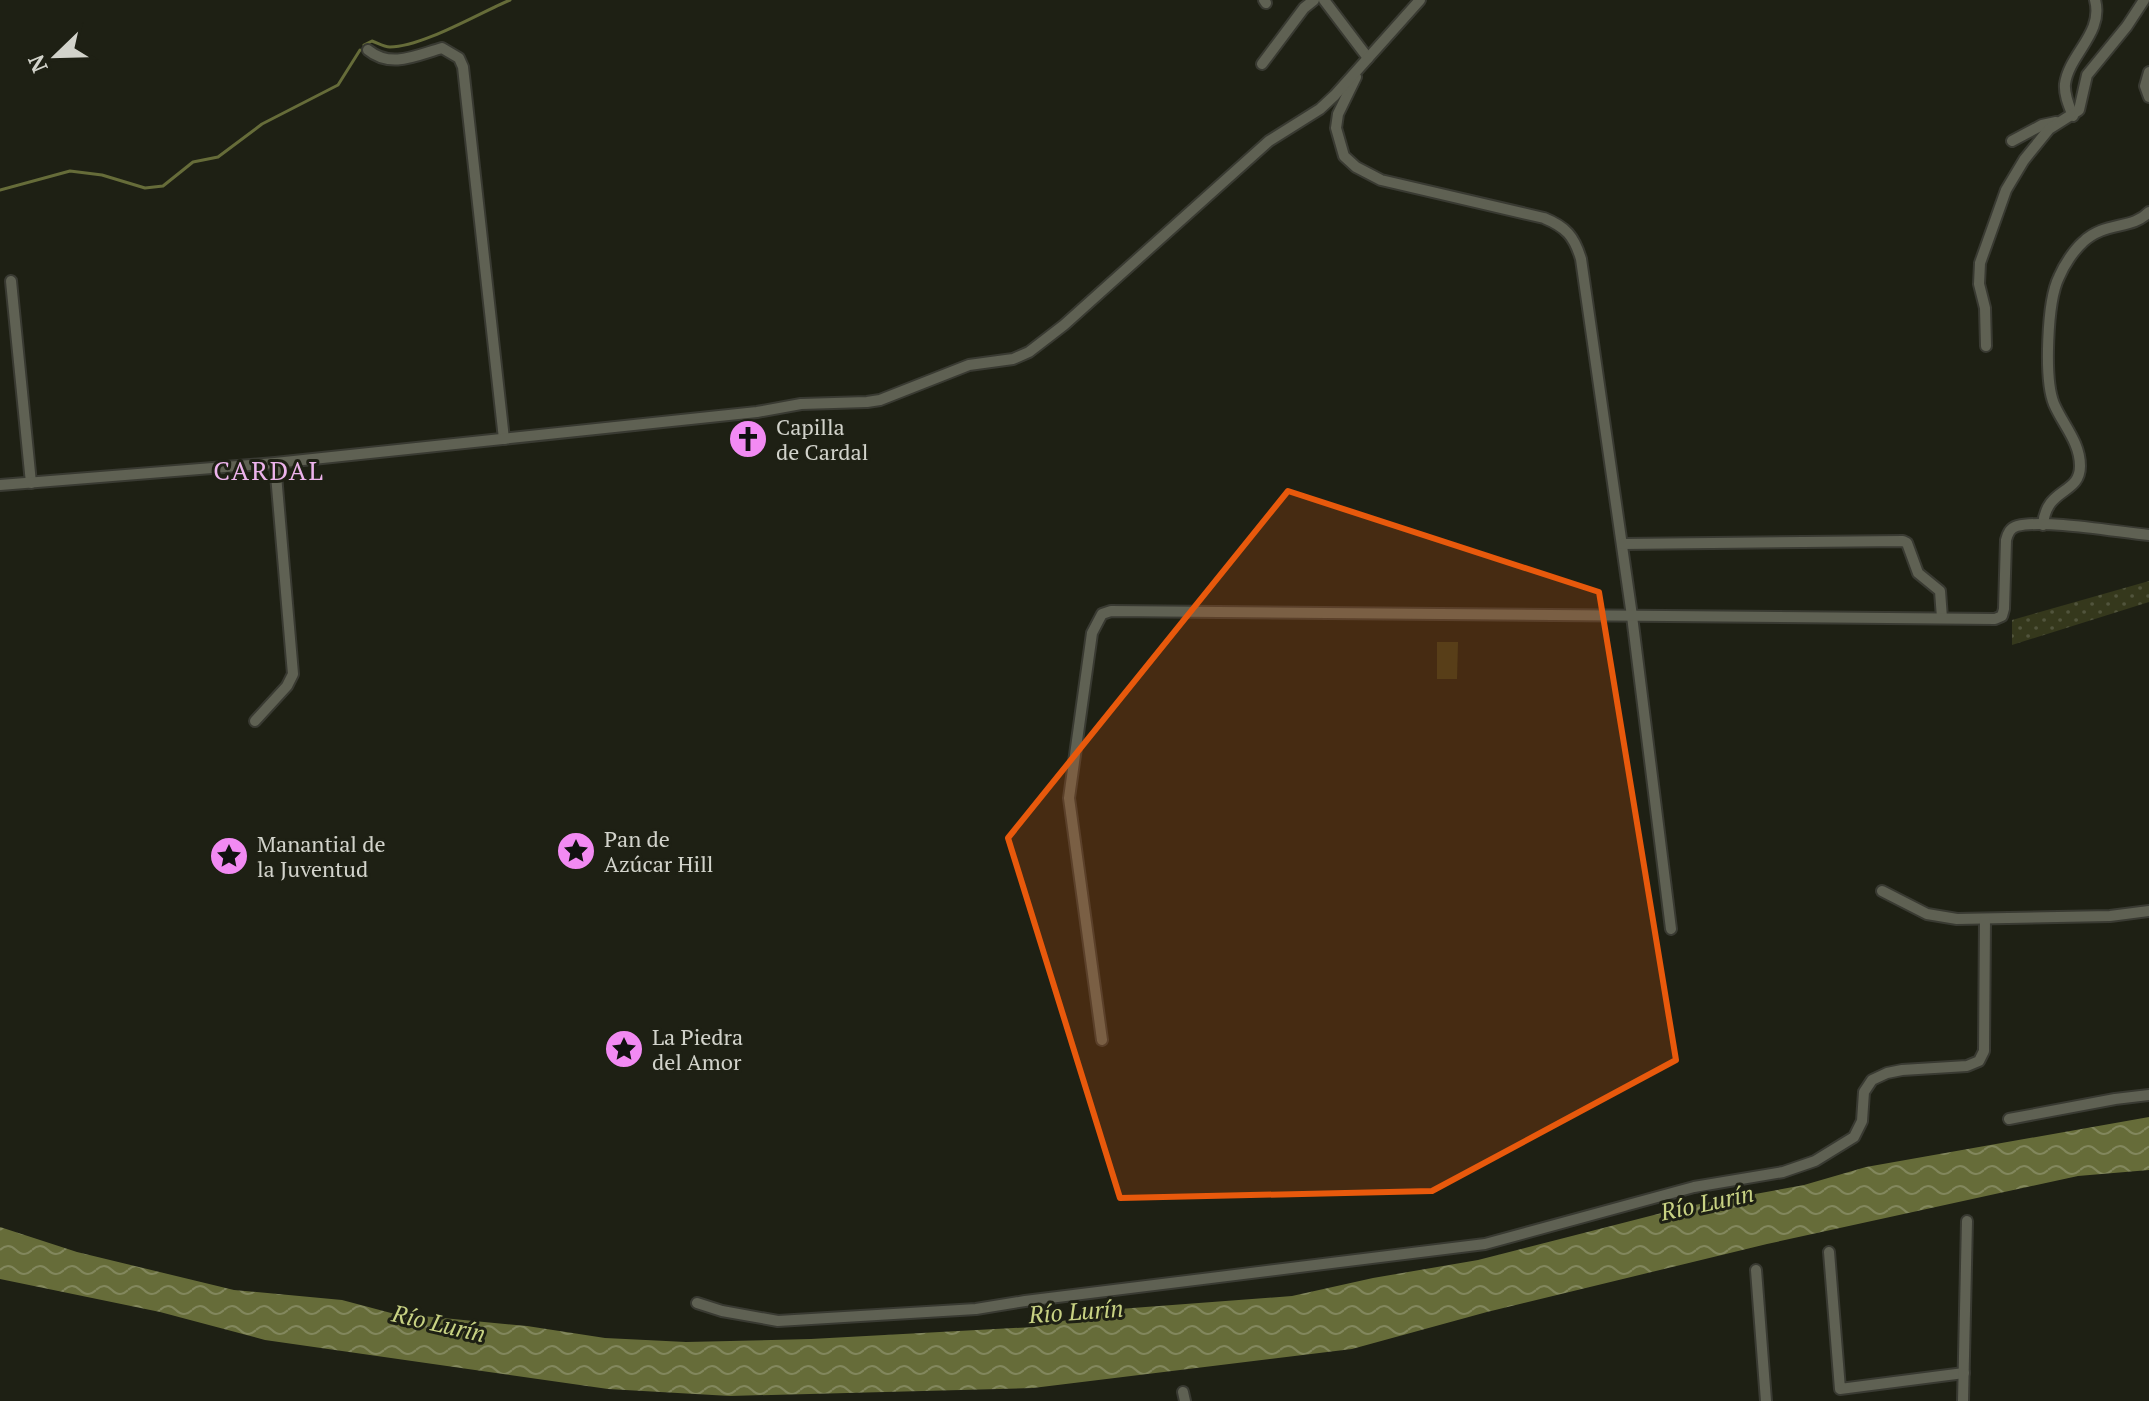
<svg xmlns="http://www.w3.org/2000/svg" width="2149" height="1401" font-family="'PT Serif',serif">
<defs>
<pattern id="grass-dots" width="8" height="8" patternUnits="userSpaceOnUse" patternTransform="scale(2)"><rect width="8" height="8" fill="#35381c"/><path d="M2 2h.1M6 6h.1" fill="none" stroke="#51543c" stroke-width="1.8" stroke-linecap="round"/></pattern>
<pattern id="water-waves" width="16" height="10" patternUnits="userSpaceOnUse" patternTransform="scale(2)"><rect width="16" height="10" fill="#666c39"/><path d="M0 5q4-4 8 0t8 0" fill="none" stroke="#82875d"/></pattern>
</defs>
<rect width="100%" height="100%" fill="#1e2014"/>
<path fill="url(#grass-dots)" d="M2149 581V602L2012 645V620Z"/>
<path fill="#35381c" d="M1437 642H1458L1457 679H1437Z"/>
<path fill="url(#water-waves)" d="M2149 1117V1170L2078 1176 1767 1244 1487 1312 1352 1349 1033 1388 730 1396 608 1389 265 1340 160 1312 0 1279V1227L77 1252 234 1290 342 1300 391 1313 527 1326 605 1338 686 1342 811 1339 1034 1327 1119 1309 1292 1296 1373 1278 1478 1260 1689 1206 1804 1185 1866 1167Z"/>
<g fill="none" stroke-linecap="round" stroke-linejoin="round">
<g stroke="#666c39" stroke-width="3">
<path d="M364 45 372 41C378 43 383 47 390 47 422 47 479 13 510 0"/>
<path d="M0 190 70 171 102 175 145 188 163 186 193 162 218 157 262 124 338 85 360 50"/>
</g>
<g stroke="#393a32" stroke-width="14">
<g id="minor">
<path d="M1264 0 1266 3"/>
<path d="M1324 0 1368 58"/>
<path d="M368 50C391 69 417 55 442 48L459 58 463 67 504 439"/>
<path d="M1262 64 1304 8 1314 0"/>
<path d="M2149 72 2145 86 2149 97"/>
<path d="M1356 77 1338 114 1336 128 1344 156 1356 167 1381 180 1544 218C1566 227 1574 236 1581 259L1632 616 1671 929"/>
<path d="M2073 116C2069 106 2064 95 2065 84 2069 54 2104 33 2095 0"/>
<path d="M2012 141 2042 125 2056 122"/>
<path d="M11 281 31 483"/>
<path d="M1986 346 1985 308 1979 284 1980 263 2006 190 2024 160 2049 129 2079 110 2087 75 2127 26 2144 0"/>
<path d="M0 485 275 463 757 412 801 404 867 402 880 400 969 365 1013 359 1029 352 1064 325 1269 141 1320 109 1335 95 1420 0"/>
<path d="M2043 525C2046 487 2080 495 2080 466 2080 442 2063 425 2054 404 2044 380 2047 301 2059 277 2064 265 2074 250 2083 242 2105 221 2132 230 2149 212"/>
<path d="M1622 544 1903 541 1907 543 1918 573 1940 591 1942 618"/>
<path d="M255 721 287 686 293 674 275 463"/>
<path d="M1882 891 1927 914 1957 919 2110 916 2149 911"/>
<path d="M1102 1040 1069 798 1092 633 1102 614 1111 611 1995 619 2002 616 2004 609 2006 540C2008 533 2010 528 2017 526 2046 519 2117 532 2149 535"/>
<path d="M2009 1119 2115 1099 2149 1095"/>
<path d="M1829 1252 1840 1389 1964 1373"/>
<path d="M1756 1270 1766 1401"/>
<path d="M697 1303 722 1311 778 1321 976 1309 1025 1301 1485 1244 1694 1187 1783 1172 1815 1161 1854 1137 1862 1121 1864 1092 1872 1080 1887 1073 1902 1070 1967 1066 1979 1061 1984 1051 1985 919"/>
<path d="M1183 1392 1185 1401"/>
<path d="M1963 1401 1967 1221"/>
</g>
</g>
<use href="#minor" stroke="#5f6153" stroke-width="10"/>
</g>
<path fill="#e8590c" fill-opacity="0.2" stroke="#e8590c" stroke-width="6" stroke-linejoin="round" d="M1288 491 1599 592 1676 1060 1432 1191 1120 1198 1008 838Z"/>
<defs>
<g id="church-disc" transform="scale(2)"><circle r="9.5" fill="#f28af3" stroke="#1e2014"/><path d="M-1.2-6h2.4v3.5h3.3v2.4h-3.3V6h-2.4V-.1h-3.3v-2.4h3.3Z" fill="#111"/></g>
<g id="sight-disc" transform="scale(2)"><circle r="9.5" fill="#f28af3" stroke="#1e2014"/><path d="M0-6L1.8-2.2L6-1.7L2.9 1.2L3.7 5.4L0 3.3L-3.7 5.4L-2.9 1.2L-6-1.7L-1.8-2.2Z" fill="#111"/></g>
</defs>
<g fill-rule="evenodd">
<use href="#church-disc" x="748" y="439"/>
<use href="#sight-disc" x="576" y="851"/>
<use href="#sight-disc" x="229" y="856"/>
<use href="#sight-disc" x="624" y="1049"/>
</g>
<g text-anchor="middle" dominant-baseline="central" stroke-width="6" stroke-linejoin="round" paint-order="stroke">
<g font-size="22" fill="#d2d3cb" stroke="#1e2014" text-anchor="start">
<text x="776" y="426">Capilla<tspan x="776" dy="25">de Cardal</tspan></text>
<text x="604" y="838">Pan de<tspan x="604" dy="25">Azúcar Hill</tspan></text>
<text x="257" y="843">Manantial de<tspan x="257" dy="25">la Juventud</tspan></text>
<text x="652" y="1036">La Piedra<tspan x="652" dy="25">del Amor</tspan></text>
</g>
<g font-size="24" font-style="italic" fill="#c8d283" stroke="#1e2014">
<text transform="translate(1707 1202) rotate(-12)">Río Lurín</text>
<text transform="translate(1076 1311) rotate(-4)">Río Lurín</text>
<text transform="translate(439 1323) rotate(13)">Río Lurín</text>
</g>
<g font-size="26" letter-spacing="2" fill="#edb3ec" stroke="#1e2014">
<text x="269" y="470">CARDAL</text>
</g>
</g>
<g transform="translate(56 56) rotate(247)" stroke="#1e2014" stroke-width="6" paint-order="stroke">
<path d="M0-6L14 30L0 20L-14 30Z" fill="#d2d3cb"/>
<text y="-12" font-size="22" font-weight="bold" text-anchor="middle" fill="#d2d3cb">N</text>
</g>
</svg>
